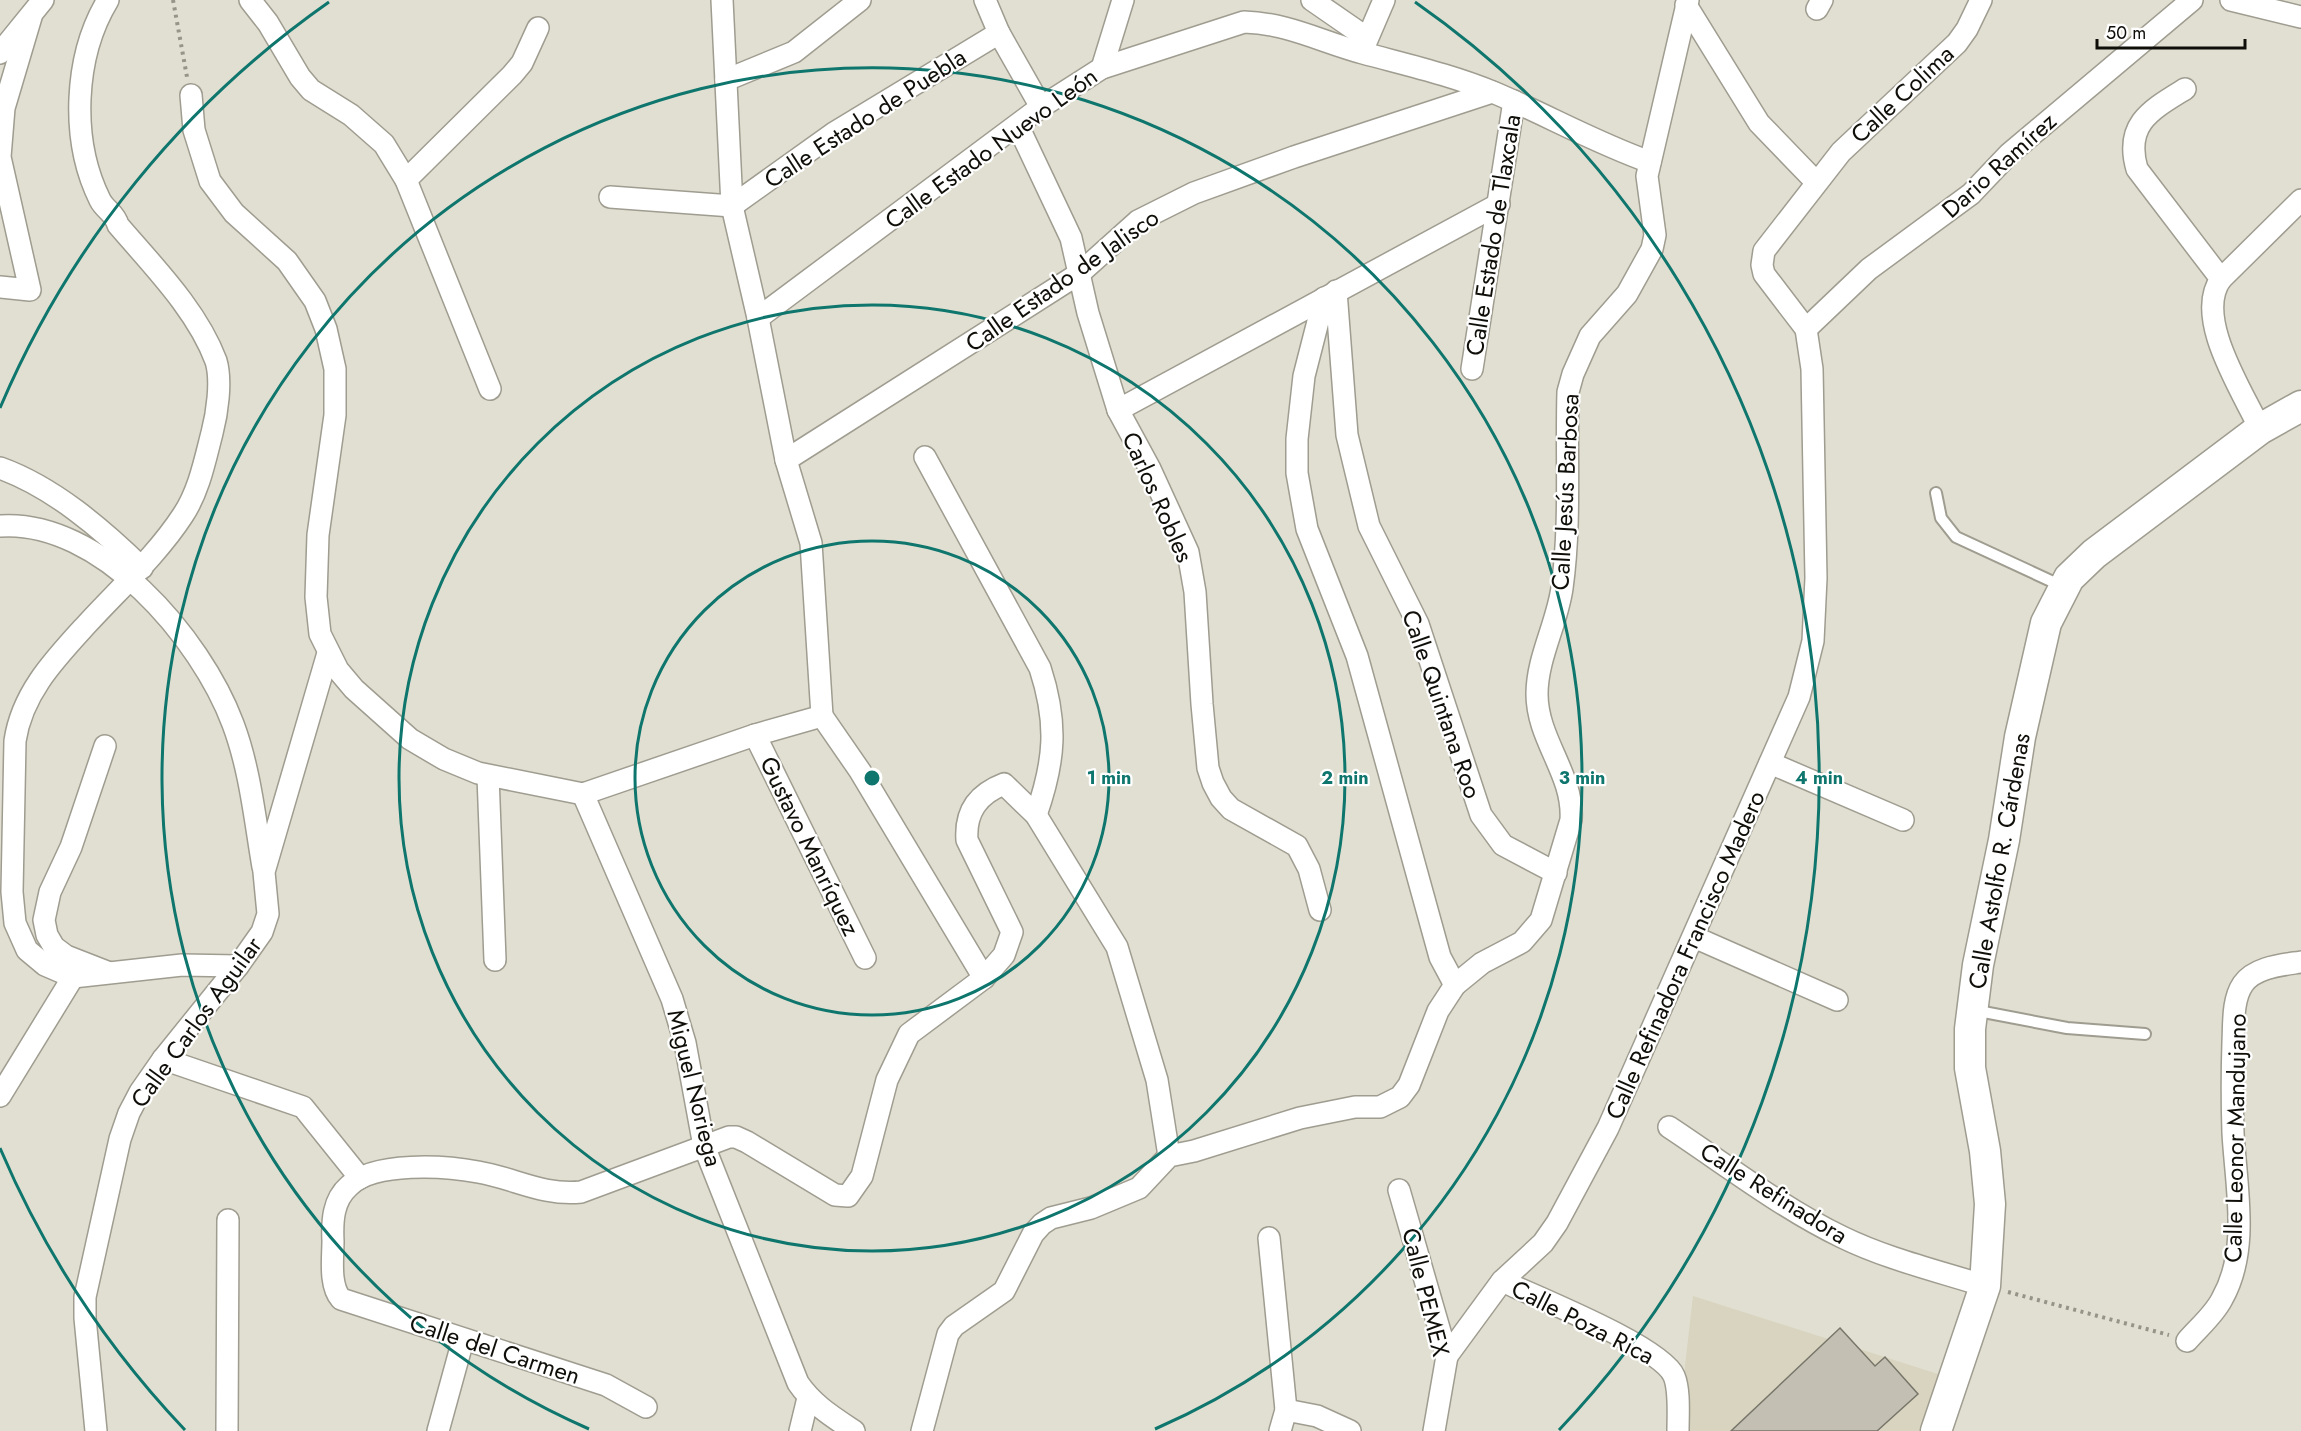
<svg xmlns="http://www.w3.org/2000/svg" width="2301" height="1431" font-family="Jost,sans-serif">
<rect width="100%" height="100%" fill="#e1dfd1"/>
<path fill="#d8d4bf" d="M1693 1296 1941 1375 1921 1431H1685V1366Z"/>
<path fill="#c3c0b3" stroke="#78766a" stroke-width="1.5" d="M1840 1328 1875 1366 1885 1357 1918 1394 1877 1431H1731Z"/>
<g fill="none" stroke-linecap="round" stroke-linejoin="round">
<g stroke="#9f9c90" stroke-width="14">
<g id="lane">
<path d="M1936 493 1941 518 1956 537 2064 587"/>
<path d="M1973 1010 2067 1028 2145 1034"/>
</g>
</g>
<g stroke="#9f9c90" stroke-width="24">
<g id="street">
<path d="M108 0C74 56 70 140 100 200 105 210 115 213 118 225 153 266 197 310 216 361 222 381 217 414 212 433 205 460 199 491 183 515 157 555 120 588 87 624 55 659 22 693 15 741L12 892 15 923 27 950 45 965 73 977 182 965 238 966"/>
<path d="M250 0 268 23 300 77 311 90 351 115 384 144 406 180 490 389"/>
<path d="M985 0 999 33 1041 107"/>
<path d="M1312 0 1367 38"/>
<path d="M2231 0 2301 17"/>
<path d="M1686 5 1759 123 1816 182"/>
<path d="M1817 9 1822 0"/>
<path d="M1363 49 1384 0"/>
<path d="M0 53 43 0"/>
<path d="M1102 68 1123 0"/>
<path d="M726 80 794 52 860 0"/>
<path d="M2185 89C2151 110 2124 124 2137 169L2221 279C2193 317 2243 392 2260 429"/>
<path d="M191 95 194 130 210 181 234 213 287 261 315 301 326 329 335 369V415L318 535 316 597 320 634 338 670 354 689 410 739 444 759 478 773 583 794 755 735 822 716 811 543 786 460 758 318 732 206 722 0"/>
<path d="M1018 126 1071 238 1088 313 1118 410 1150 469 1188 552 1195 592 1202 704 1208 768 1213 783 1221 798 1231 809 1297 846 1309 869 1320 910"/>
<path d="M406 180 512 75 522 63 538 28"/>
<path d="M610 197 732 206 834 133 999 33"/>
<path d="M2221 279 2301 200"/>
<path d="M0 287 30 290 0 157 4 108 31 17"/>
<path d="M1336 291 1347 435 1369 526 1418 624 1481 815 1503 845 1556 873"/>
<path d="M1324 298 1304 376 1297 439V473L1307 529 1357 656 1440 957 1455 985"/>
<path d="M758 318 1041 107 1102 68 1244 22C1287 23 1322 42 1363 53 1407 65 1452 75 1495 93 1547 115 1596 143 1650 162"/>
<path d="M1806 329 1869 269 1971 194 2009 154 2192 0"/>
<path d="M1472 369 1514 101"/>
<path d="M1118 410 1499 204"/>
<path d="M925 457 1040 668C1058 723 1055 761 1036 815"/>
<path d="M786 460 1080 273 1138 221 1194 193 1294 157 1492 92"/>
<path d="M0 468C53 487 102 529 142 568"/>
<path d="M0 526C100 519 201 638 233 724 250 769 255 820 263 867"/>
<path d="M822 716 860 771 984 978"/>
<path d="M755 735 865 958"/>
<path d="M105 746 71 847 50 892 44 920 47 935 54 947 66 956 107 972"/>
<path d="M1770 763 1903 820"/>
<path d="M488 776 495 960"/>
<path d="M583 794 672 999 685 1043 704 1146 798 1383C813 1405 833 1417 854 1431"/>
<path d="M1694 937 1837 1000"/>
<path d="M163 1059 303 1107 360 1178"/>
<path d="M0 1096 73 977"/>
<path d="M1669 1127C1725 1164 1782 1208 1842 1237 1887 1259 1938 1271 1985 1286"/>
<path d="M1399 1190 1447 1356 1434 1431"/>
<path d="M1269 1238 1286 1410 1280 1431"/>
<path d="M1502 1281C1536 1297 1662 1347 1674 1376 1680 1390 1678 1415 1678 1431"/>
<path d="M2187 1341C2198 1328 2214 1315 2222 1299 2250 1250 2236 1187 2233 1133 2232 1103 2232 1072 2233 1042 2234 1025 2232 1000 2243 984 2255 967 2282 965 2301 962"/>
<path d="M1447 1356 1502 1281 1543 1243 1557 1223 1608 1128 1799 697 1813 641 1816 578 1812 369 1806 329 1764 274 1762 265 1764 251 1841 152 1957 43 1967 29 1981 0"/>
<path d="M646 1407 606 1385 341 1299C329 1285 333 1258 333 1241 332 1221 333 1200 349 1186 374 1161 446 1166 478 1172 514 1178 543 1196 581 1192L729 1137H736L747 1142 835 1195 848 1196 862 1176 887 1080 909 1034 984 978 1004 955 1012 932 967 840C965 812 978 794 1004 784L1036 815 1117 947 1157 1080 1169 1156"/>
<path d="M1286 1410 1317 1416 1350 1431"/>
<path d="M96 1431 85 1318V1297L120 1139 129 1113 140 1092 163 1059 238 966 262 932 268 914 264 872 328 653"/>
<path d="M227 1431 228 1220"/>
<path d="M438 1431 463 1340"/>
<path d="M800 1431 808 1398"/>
<path d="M922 1431 948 1334 954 1326 1004 1291 1033 1234 1042 1224 1051 1218 1091 1208 1139 1188 1169 1156 1194 1151 1300 1118 1355 1107H1380L1400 1097 1409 1085 1438 1011 1455 985 1482 963 1522 942 1541 920 1571 820C1574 774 1537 740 1537 694 1537 658 1557 624 1562 588 1571 524 1566 457 1568 392L1573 374 1590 336 1627 294 1652 249 1655 235 1647 176 1688 0"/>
</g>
</g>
<g stroke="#9f9c90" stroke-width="33">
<path id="secondary" d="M1936 1431 1985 1286 1990 1204 1985 1151 1970 1068V1029L1978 965 2004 840 2020 737 2046 623 2069 578 2094 554 2260 429 2301 406"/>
</g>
<g stroke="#969489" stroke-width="4" stroke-dasharray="3 4.5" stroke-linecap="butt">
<path d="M173 0 187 77"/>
<path d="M2008 1292 2169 1335"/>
</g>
<use href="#lane" stroke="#fff" stroke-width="10"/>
<use href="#street" stroke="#fff" stroke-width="21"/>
<use href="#secondary" stroke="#fff" stroke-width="30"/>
</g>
<g fill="none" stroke="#0f766e" stroke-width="3">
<circle cx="872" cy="778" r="237"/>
<circle cx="872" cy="778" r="473"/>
<path d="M589 1429A710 710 0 1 1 1155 1429"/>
<path d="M185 1430A947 947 0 0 1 0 1148M0 408A947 947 0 0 1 329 2M1415 2A947 947 0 0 1 1559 1430"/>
</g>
<g text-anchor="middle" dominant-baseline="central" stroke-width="4.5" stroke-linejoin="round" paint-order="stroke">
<g font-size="24" fill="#0f0e09" stroke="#fff">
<text transform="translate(1902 94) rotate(-43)">Calle Colima</text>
<text transform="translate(865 118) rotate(-33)">Calle Estado de Puebla</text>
<text transform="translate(991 148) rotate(-36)">Calle Estado Nuevo León</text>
<text transform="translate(1999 165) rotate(-42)">Dario Ramírez</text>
<text transform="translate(1493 235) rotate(-81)">Calle Estado de Tlaxcala</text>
<text transform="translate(1062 280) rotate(-35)">Calle Estado de Jalisco</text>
<text transform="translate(1565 492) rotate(-87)">Calle Jesús Barbosa</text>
<text transform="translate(1158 497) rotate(66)">Carlos Robles</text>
<text transform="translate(1442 704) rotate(71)">Calle Quintana Roo</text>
<text transform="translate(810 846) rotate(64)">Gustavo Manríquez</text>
<text transform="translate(1999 861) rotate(-80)">Calle Astolfo R. Cárdenas</text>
<text transform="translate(1685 955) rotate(-66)">Calle Refinadora Francisco Madero</text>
<text transform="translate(196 1022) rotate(-54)">Calle Carlos Aguilar</text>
<text transform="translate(695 1088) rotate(76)">Miguel Noriega</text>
<text transform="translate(2235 1138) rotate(-89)">Calle Leonor Mandujano</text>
<text transform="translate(1774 1193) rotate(32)">Calle Refinadora</text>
<text transform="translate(1426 1292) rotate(76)">Calle PEMEX</text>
<text transform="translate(1583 1322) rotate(27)">Calle Poza Rica</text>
<text transform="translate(495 1349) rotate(18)">Calle del Carmen</text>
</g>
</g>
<circle cx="872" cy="778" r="9" fill="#0f766e" stroke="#fff" stroke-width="3"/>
<g font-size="18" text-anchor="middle" font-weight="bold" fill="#0f766e" stroke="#fff" stroke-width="4.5" stroke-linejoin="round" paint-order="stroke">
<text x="1109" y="784">1 min</text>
<text x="1345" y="784">2 min</text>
<text x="1582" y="784">3 min</text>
<text x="1819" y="784">4 min</text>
</g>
<path d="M2097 39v9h148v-9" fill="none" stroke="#0f0e09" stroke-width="3"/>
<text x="2106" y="39" font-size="18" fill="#0f0e09" stroke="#ffffff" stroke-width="4.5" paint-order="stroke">50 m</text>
</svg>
